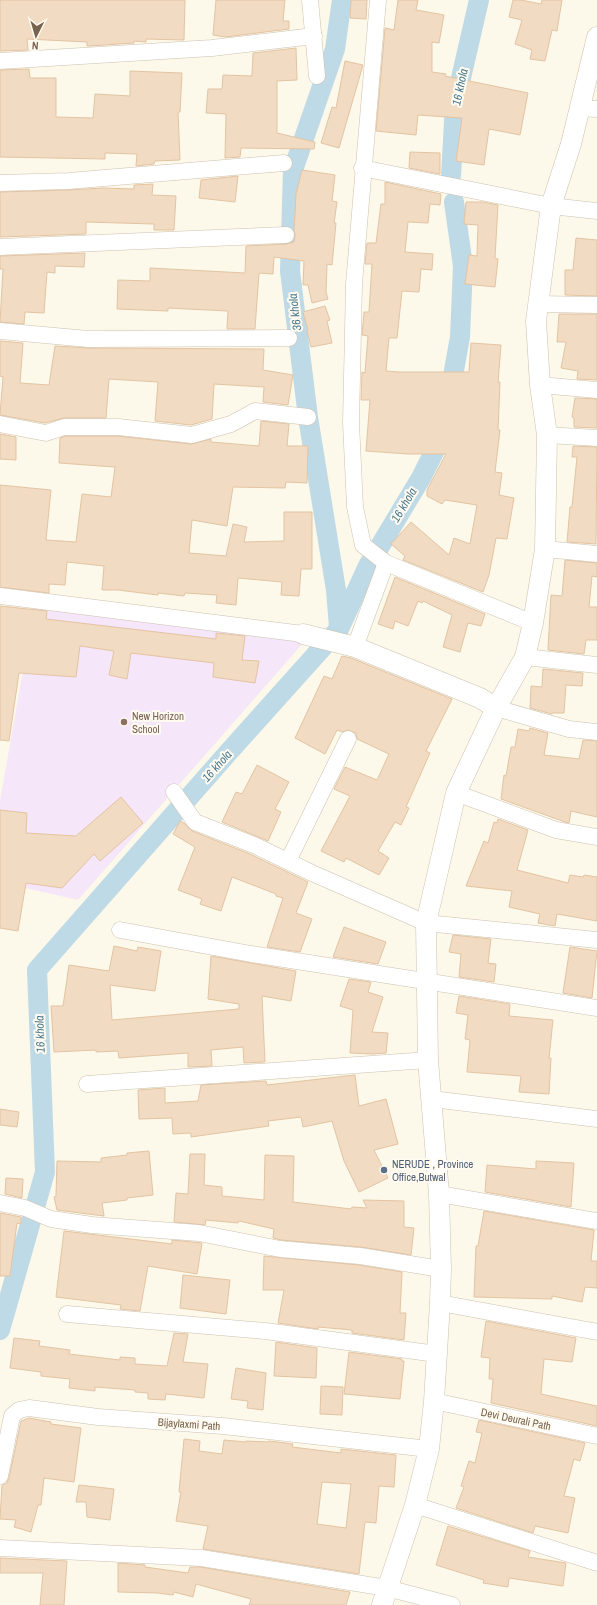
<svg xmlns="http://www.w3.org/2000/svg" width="597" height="1605" font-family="'Archivo Narrow',sans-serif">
<rect width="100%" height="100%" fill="#fcf8ea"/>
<path fill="#f5e6f9" d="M34 608 304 642 78 900 0 882V801Z"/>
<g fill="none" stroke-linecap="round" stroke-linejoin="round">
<g stroke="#bedae6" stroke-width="20">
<path d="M451 176 455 104 479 0"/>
<path d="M449 398 460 337 463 266 454 202"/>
<path d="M339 627 336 590 308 417 290 271 293 170 335 49 342 0"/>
<path d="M0 1330 45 1172 37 970 226 755 339 629 368 566 421 478 441 438 443 429"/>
</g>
</g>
<g fill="#f1dbc2" stroke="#e3c4a2" fill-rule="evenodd">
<path d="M0 0H185L184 40 146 39V42L134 41V43L89 46H87V42L27 39 28 50 0 51Z"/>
<path d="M216 0H285L283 21H289V29L225 37 213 35Z"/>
<path d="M351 0H367L366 19 350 18Z"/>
<path d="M398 0H418L416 10 444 15 439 43 432 42V72L446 74 445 76 528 93 520 135 489 129 484 165 456 161 462 118 418 115 416 135 376 131 385 28 394 30Z"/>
<path d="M513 0H521L541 4 542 0H562L557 31 552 30 545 61 530 59 532 50 515 44 522 20 509 17Z"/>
<path d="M296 48 297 80 277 81V133L315 142 314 149 241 148 240 157 225 158 226 114 206 113 208 89H222L223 75 252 76 253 53Z"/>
<path d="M345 61 363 65 339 148 321 143 332 107 336 108Z"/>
<path d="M29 69 30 78H56V117L93 118 95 94 130 96V71L182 73 180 112H178L180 160 155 161 154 164 136 166 137 154 105 153V159L0 157V70Z"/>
<path d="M410 152 440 153V174L409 168Z"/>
<path d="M302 170 335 175 332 201 337 202 334 223H336L332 265 327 264 326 292 328 299 312 303 308 285H303L304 261 274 257 273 274 259 273 255 329H227L228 311 168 308V311L117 309 118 280 150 281V268L245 273 246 246 286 244 294 242 295 235 294 231 296 194Z"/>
<path d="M238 176 235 202 199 198 201 180Z"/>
<path d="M385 182 441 194 440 205 430 204 428 223 408 222 405 252 433 254 432 270 421 269 419 292 402 291 397 338H389L386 371 399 372H469L471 343 501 345 498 382H500L498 430H500L495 472 502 473 499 495 514 498 507 539 496 538 489 575 483 592 403 560 405 556 391 544 411 522 449 555 454 538 470 544 477 505 445 500 442 504 427 496V490L446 454H408L366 451 370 400H361L362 372 365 373 368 336 362 335 363 324 364 312H369L372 264H365L367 243H376L381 204H385Z"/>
<path d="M153 184 152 195 176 196 174 230H154V224L86 222V234L0 237V192L69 190 103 188 134 189V185Z"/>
<path d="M466 202H483L498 205 495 258 498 259 495 287 465 284 469 255 477 256 478 225 464 224Z"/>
<path d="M576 238 597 240V296L565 295V270H573Z"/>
<path d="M85 253 84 267 55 266V273L47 272 44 313 25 312 24 324 0 322 3 269H0V256Z"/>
<path d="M325 306 330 320 327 321 332 343 311 347 307 331 308 330 303 312Z"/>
<path d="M559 314H597V380L577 379 578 371 561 368 566 342H557Z"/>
<path d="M0 341 23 343 20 383 49 385 55 346 88 348 264 349 263 370 293 375 288 405 263 402 264 387 214 384 212 419 191 425 155 421 158 382 109 379 106 418H64L45 423 0 415 3 377 0 376Z"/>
<path d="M575 398 597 399V428L574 427V418L572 417Z"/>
<path d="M261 421 289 424 287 446H308L307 483 286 482 285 488 233 487 227 526 192 520 189 553 226 556 233 524 247 527 244 542 284 541V512H312V569H301L299 596 281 595 282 582 238 578 236 605 216 603 217 595 185 593 184 596 158 593V595L118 590H102L104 566 67 562 65 585 49 584V593L0 587V485L51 490 46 540 76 542 82 494 111 497 115 467 59 463 60 438 66 436H117L191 444 211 439V442L259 446Z"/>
<path d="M0 434 16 437V460L0 459Z"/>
<path d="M573 446 597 447 596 544 567 542 570 507H572L577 457H572Z"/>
<path d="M565 560 597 563V577L592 576 589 607H597V640H586L584 654 548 650 551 595 562 596Z"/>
<path d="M395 577 485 614 481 626 468 623 460 652 443 647 452 615 423 601 422 603 418 601 408 626 395 621 393 629 378 624Z"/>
<path d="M0 606 47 611 46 619 216 639V633L245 636 242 660 259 661 255 683 213 677 214 663 131 653 127 679 109 675 114 651 80 646 76 677 19 673 9 741 0 740Z"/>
<path d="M342 656 351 658 452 699 426 751 430 753 406 807 409 808 401 825 395 822 378 851 389 858 379 875 346 858 344 862 321 851 350 796 334 789 345 767 377 780 389 754 357 739 356 733 348 730 342 732 337 730 325 754 295 738 324 676 332 679Z"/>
<path d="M543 669 583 673 582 686 566 685 564 713H552V714L530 708 531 686 542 687Z"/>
<path d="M530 728 548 733 544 755 579 759 583 740 597 741V817L571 811 569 823 565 822 501 799 504 775 506 776 511 747H515L518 729 529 731Z"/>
<path d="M257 765 289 782 275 809 281 812 268 841 222 822 236 792 242 794Z"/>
<path d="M121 797 143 823 100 861 94 854 62 888 26 883 18 931 0 928V810L27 813 26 833 76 836Z"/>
<path d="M498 819 528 830 517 870 568 883 570 875 583 877 584 875 597 877V921L557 914 555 926 538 923 540 914 509 907 512 891 466 886 484 841 488 843 494 822 497 823Z"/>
<path d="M180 821 184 823 192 831 250 854 308 882 296 913 312 919 300 952 267 947 283 898 276 896V894L232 877 221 911 200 904 202 899 178 890 195 847 173 834Z"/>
<path d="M344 927 386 942 378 964 333 957Z"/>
<path d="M453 935 491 939 488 963 496 964 494 982 459 977 461 954 449 952Z"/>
<path d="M114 946 137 951 138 947 161 951 155 991 110 985 112 1020 239 1009V1004L208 999 211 956 296 971 291 1001 262 996 265 1062 244 1063 243 1047 211 1050 212 1066 192 1067H188V1053L119 1058 118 1051 96 1052V1050L54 1052 51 1006H63L69 965 109 971Z"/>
<path d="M570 947 597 951 592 998 563 993Z"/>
<path d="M349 979 371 982 368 992 383 997 372 1032 388 1033 386 1053 372 1054 350 1053 353 1010 340 1006Z"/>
<path d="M459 996 510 1004 509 1016 553 1020 549 1058H551L549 1094 519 1092 521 1076 467 1072 470 1040 465 1039 468 1015 456 1013Z"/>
<path d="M355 1075 359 1106 386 1099 398 1144 374 1150 388 1178 359 1192 344 1161 332 1121 303 1127 301 1117 268 1121 269 1126 191 1137V1133L173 1134 172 1118 139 1119 138 1090 165 1088V1103L198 1101 201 1085 266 1081 267 1085Z"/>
<path d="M0 1109 19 1112 17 1127 0 1125Z"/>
<path d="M149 1151 153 1195 127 1198V1200L102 1203 104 1216 57 1210 54 1197 56 1196 57 1161 101 1162V1158L127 1155V1153Z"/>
<path d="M190 1154H205L204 1185 222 1187V1196L264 1200 265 1155 294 1156 293 1202 351 1209 352 1207 367 1208 363 1200 404 1201V1227L414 1228 411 1255 361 1247 281 1240 273 1238 274 1229 239 1221 238 1223 206 1220 205 1225 174 1222 176 1193 188 1194Z"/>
<path d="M536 1161 574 1163 571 1207 485 1192 487 1165 536 1169Z"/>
<path d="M6 1178 23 1179 22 1198 5 1194Z"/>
<path d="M484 1211 594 1230 591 1261H597V1288L585 1287 582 1302 552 1296V1299L474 1297 476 1246H478Z"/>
<path d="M0 1213 21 1217V1224L17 1223 10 1276H0Z"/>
<path d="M64 1231 172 1244V1240L202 1243 197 1274 148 1266 140 1311 120 1309 121 1305 56 1297Z"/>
<path d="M264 1256 359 1265 402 1272 400 1313H406L404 1340 352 1333V1330L318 1327V1329L278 1323 284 1290H263Z"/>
<path d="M183 1275 230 1280 226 1314 180 1308Z"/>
<path d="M486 1321 576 1338 572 1362 544 1359 541 1394 597 1406V1426L491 1403 493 1379H489L490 1358 481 1357Z"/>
<path d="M174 1333 188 1334 183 1362 208 1364 204 1398 166 1394 165 1400 148 1399V1393L135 1392V1390L95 1387V1391L69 1388 70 1379 41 1376V1372L10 1368 14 1338 40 1341 39 1346 70 1350 69 1354 120 1360V1357L135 1358V1364L167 1366Z"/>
<path d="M276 1342 317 1348 316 1378 274 1376Z"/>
<path d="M349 1352 402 1359V1361H404L400 1399 344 1394Z"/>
<path d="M236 1368 266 1373 263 1410 247 1408 248 1401 231 1399Z"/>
<path d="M321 1386 343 1387 342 1415 320 1414Z"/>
<path d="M29 1418 51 1422V1424L81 1428 74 1482 44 1478 41 1505H38L31 1532 14 1527 16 1520 0 1519 2 1485 7 1483 9 1478 21 1421Z"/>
<path d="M479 1420 585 1443 580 1461 574 1459 564 1496 575 1498 568 1533 535 1526 533 1533 456 1508 464 1487 461 1486 469 1461 475 1463 482 1433 476 1432Z"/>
<path d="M184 1439 200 1441 199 1451 222 1454 224 1440 246 1442V1441L268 1442 269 1441 293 1444 292 1447 341 1453V1449L396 1455 394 1487 379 1486 376 1523 365 1522 359 1574 203 1549 208 1526 176 1521 181 1492H179ZM322 1482 351 1484 346 1528 317 1524Z"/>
<path d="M79 1485 114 1489 110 1520 87 1517 86 1502H76Z"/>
<path d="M448 1526 530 1551 528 1557 566 1563 563 1586 509 1578 508 1587 483 1583 484 1580 436 1565Z"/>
<path d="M0 1558 67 1561 64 1605H40L43 1573H0Z"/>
<path d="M118 1563 145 1565V1567L188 1573 190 1567H200L350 1592 346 1605H249L251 1599 196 1584 193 1597 174 1592 173 1595 158 1593 118 1592Z"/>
</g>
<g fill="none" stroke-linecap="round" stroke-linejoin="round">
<g stroke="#cec1af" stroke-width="17">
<g id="minor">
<path d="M310 0 317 76"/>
<path d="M378 0 354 284 351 423 355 507 363 545 386 563 533 623"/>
<path d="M0 61 212 48 314 36"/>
<path d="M580 108 597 109"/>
<path d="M362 168 551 206 597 211"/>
<path d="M0 183 69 181 284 163"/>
<path d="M0 247 286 235"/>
<path d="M538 304 597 305"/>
<path d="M0 331 88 339 289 338"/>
<path d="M540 385 597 390"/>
<path d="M0 424 46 433 64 427H118L192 435 231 424 255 411 308 417"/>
<path d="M547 435 597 438"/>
<path d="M545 549 597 554"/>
<path d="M0 596 303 634"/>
<path d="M355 647 386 563"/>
<path d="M525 657 597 665"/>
<path d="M496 708 569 729 597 732"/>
<path d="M174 792 195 822 254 845 312 873 426 923 597 940"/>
<path d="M456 793 556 830 597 837"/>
<path d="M288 861 348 739"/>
<path d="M120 930 251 954 597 1008"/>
<path d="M87 1084 428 1060"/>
<path d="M432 1099 597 1119"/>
<path d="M439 1194 597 1221"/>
<path d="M0 1203 25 1208 51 1219 92 1225 199 1233 280 1249 360 1256 441 1269"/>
<path d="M440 1303 597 1332"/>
<path d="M67 1314 265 1331 437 1354"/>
<path d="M434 1401 597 1436"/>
<path d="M0 1476 12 1416 19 1410 29 1408 98 1417 223 1426 429 1449"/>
<path d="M415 1505 597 1563"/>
<path d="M0 1548 201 1558 387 1588 452 1605"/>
</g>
</g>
<g stroke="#cec1af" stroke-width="21">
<g id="tertiary">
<path d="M303 634 355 647 480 698 496 708"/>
<path d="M382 1605 415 1505 429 1449 434 1401 440 1303 441 1269 439 1194 428 1060 426 923 456 793 496 708 525 657 533 623 545 549 547 435 540 385 536 321 551 206 571 144 597 37"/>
</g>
</g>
<use href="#minor" stroke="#fff" stroke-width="16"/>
<use href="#tertiary" stroke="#fff" stroke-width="20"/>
</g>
<circle fill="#8d6e63" stroke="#fffbf0" stroke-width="1.5" cx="124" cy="722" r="4"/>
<circle fill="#5c6f8a" stroke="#fffbf0" stroke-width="1.5" cx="384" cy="1170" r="4"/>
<g text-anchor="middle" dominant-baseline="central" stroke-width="4" stroke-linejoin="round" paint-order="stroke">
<g font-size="11" fill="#785e54" stroke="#fffbf0" text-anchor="start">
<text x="132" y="716">New Horizon<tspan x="132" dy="13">School</tspan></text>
</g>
<g font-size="11" fill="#4e5e75" stroke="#fffbf0" text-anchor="start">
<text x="392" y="1164">NERUDE , Province<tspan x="392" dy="13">Office,Butwal</tspan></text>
</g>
<g font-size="11" fill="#77624d" stroke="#fffbf0">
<text transform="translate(516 1419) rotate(12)">Devi Deurali Path</text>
<text transform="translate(189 1424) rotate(4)">Bijaylaxmi Path</text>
</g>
<g font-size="12" font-style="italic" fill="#4a7a91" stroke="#fffbf0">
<text transform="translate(460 87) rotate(-78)">16 khola</text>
<text transform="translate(295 312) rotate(-97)">36 khola</text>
<text transform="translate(404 505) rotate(-59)">16 khola</text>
<text transform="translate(217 766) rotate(-48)">16 khola</text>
<text transform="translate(40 1034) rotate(-92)">16 khola</text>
</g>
</g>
<g transform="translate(36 36) rotate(185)" stroke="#fffbf0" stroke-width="3" paint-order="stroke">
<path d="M0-3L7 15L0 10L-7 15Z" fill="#77624d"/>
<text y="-6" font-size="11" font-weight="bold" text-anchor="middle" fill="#77624d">N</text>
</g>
</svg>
